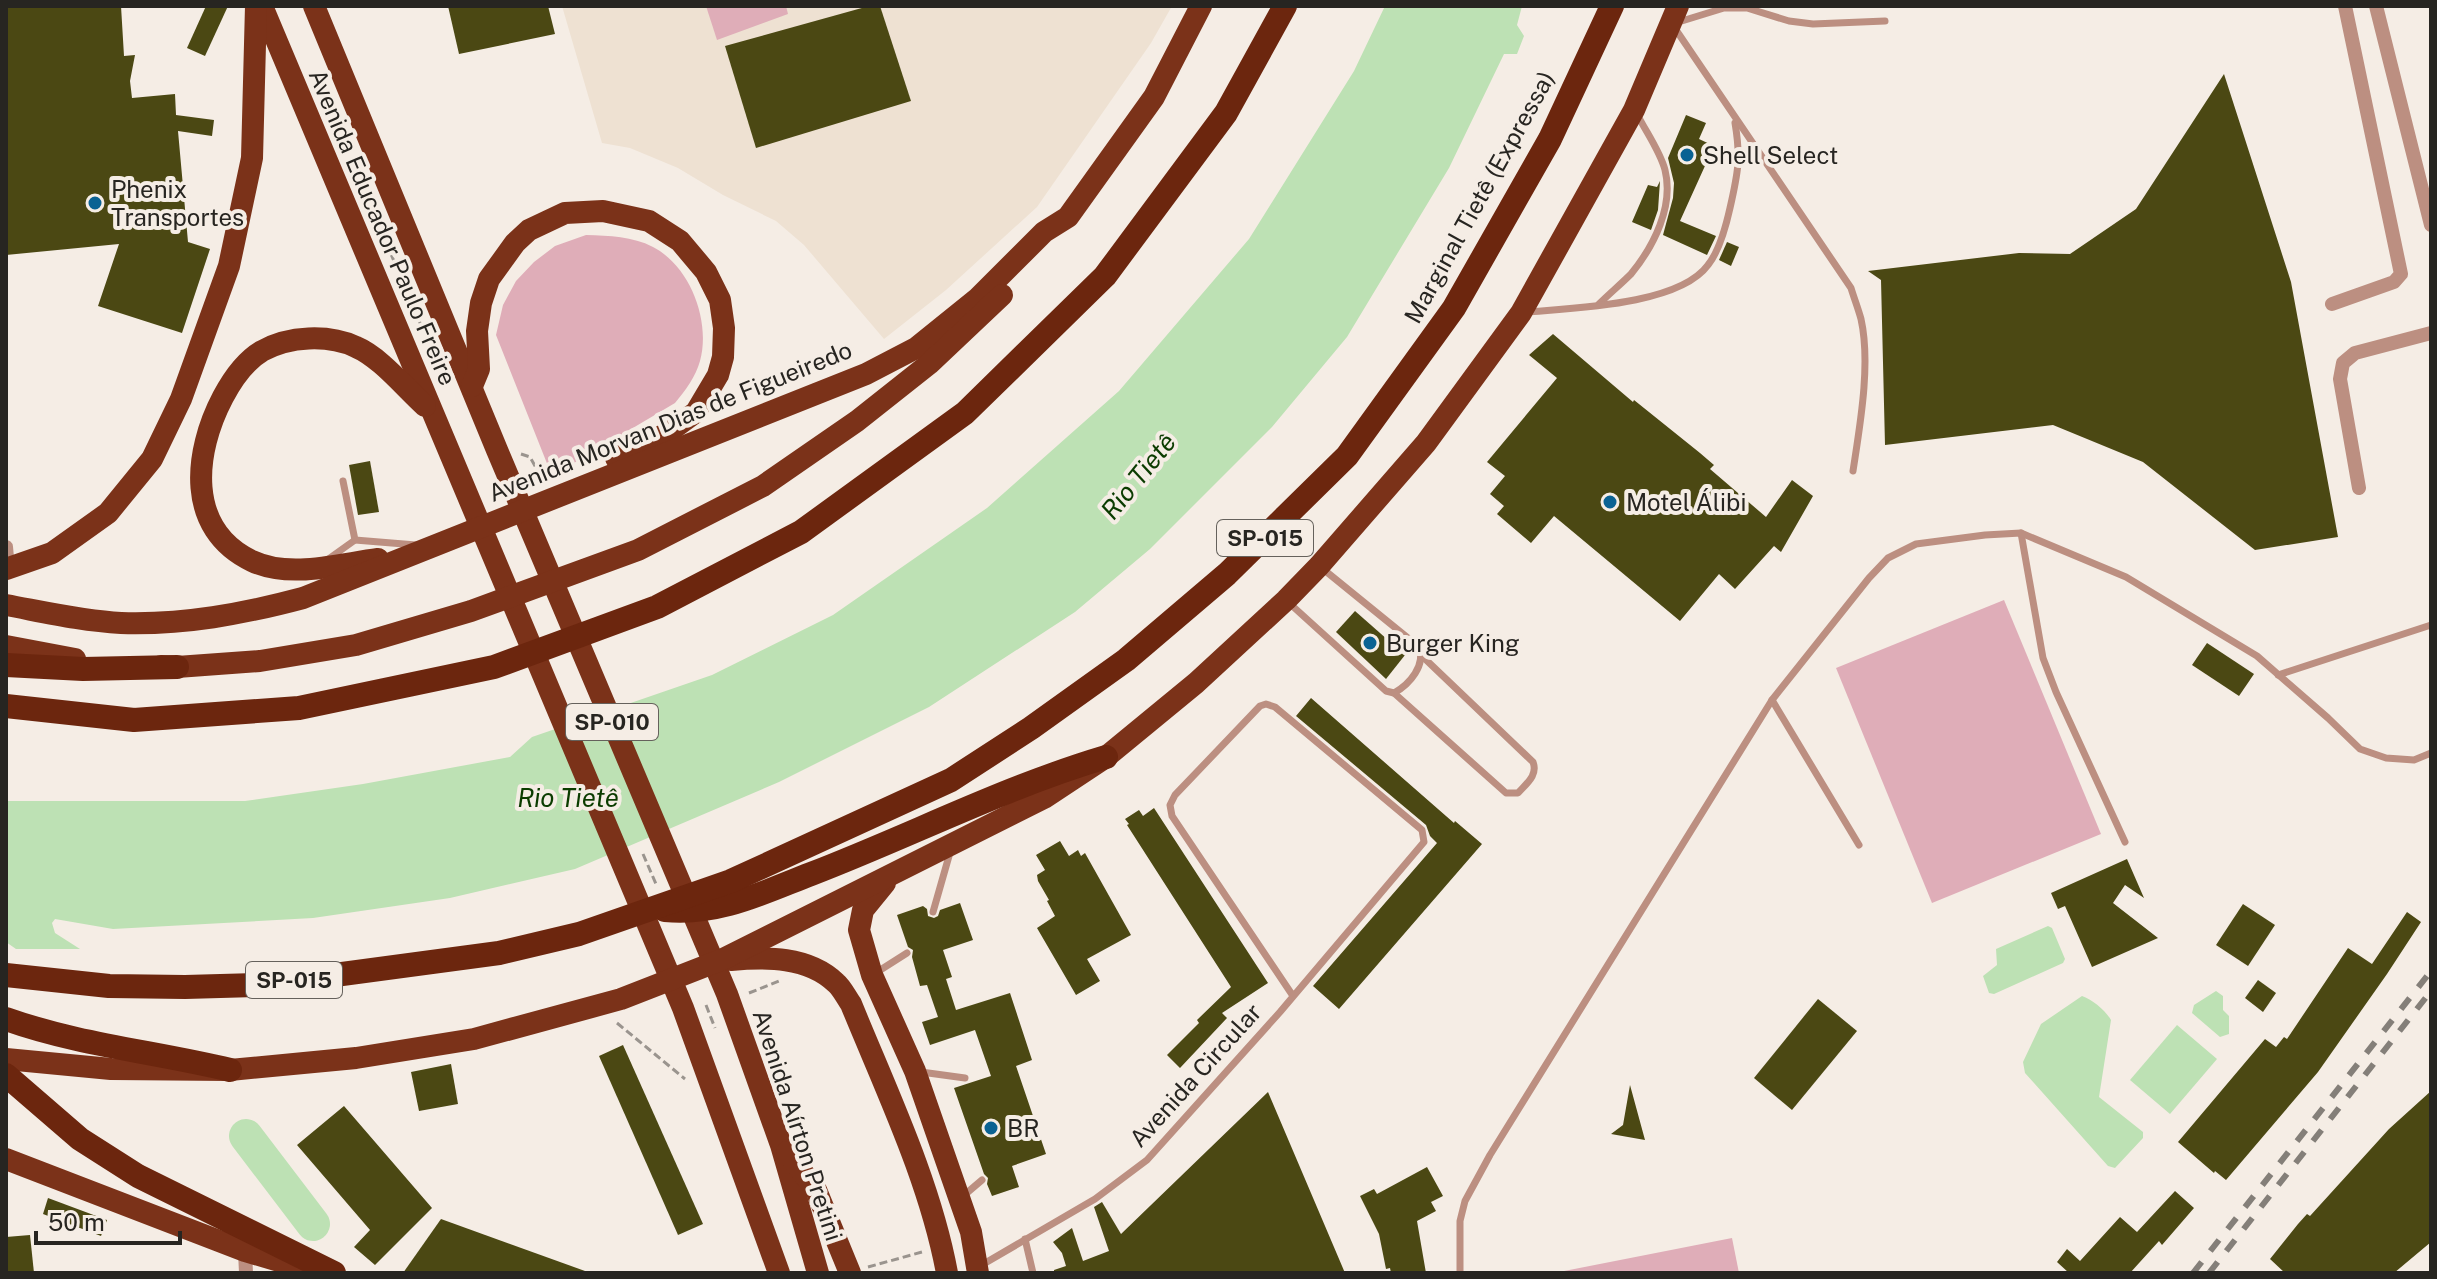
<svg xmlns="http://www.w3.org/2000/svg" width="2437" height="1279" font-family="'Public Sans',sans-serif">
<rect width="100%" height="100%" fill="#f5ede5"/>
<path fill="#eee1d2" d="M562 6H1172L1151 43 1037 207 946 290 884 339 804 245 776 221 723 195 678 168 630 148 602 143Z"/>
<g fill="#dfadb8">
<path d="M706 6H786L788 14 717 40Z"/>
<path d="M586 235C610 236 632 236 653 247 690 266 711 321 700 361 696 376 685 391 675 403L552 476 496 335 503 305 516 281 534 262 555 246Z"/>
<path d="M2004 600 2101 834 1932 903 1836 668Z"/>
<path d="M1732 1238 1739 1273H1554Z"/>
</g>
<g fill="#bde1b4">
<path d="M1385 6H1522L1517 25 1524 36 1517 54H1504L1449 168 1347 337 1272 427 1150 549 1075 612 929 707 779 782 575 869 450 898 313 918 113 929 55 919 52 923 55 933 80 949H16L6 942V801H245L363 784 510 757 532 737 712 675 833 615 987 508 1119 391 1249 239 1354 71Z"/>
<path d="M2048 926 2052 928 2065 959 2063 963 1994 994 1989 993 1983 976 1997 965 1996 949Z"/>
<path d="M2216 991 2223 996V1010L2229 1016V1034L2220 1037 2192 1013 2194 1005Z"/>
<path d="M2082 996C2092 999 2106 1011 2111 1020L2099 1097 2143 1132V1138L2115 1168 2108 1166 2025 1073 2023 1062 2041 1024Z"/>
<path d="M2177 1025 2217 1059 2170 1114 2130 1080Z"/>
</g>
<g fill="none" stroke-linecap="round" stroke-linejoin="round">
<path stroke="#bde1b4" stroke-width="34" d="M246 1136 313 1224"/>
</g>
<g fill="#4b4813">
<path d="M6 6H121L124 56 135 55 130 81 132 98 175 94 176 115 214 120 212 136 178 131 188 242 210 249 182 333 98 306 119 244 6 255Z"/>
<path d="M206 6H228L205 56 187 48Z"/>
<path d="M448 6H548L555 34 459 54Z"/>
<path d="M869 6H880L911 101 756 148 725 46Z"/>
<path d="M2224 74 2291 282 2338 537 2255 550 2143 462 2053 425 1885 445 1881 280 1868 271 2019 253 2070 254 2136 209Z"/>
<path d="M1686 115 1706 123 1699 139 1714 146 1680 221 1716 236 1707 255 1663 235 1673 198 1674 183 1668 158Z"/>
<path d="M1660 181 1658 210 1651 230 1632 222 1648 185 1657 187Z"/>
<path d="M1727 242 1739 247 1731 266 1719 260Z"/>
<path d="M1553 334 1633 402 1634 400 1700 453 1714 465 1710 469 1766 517 1792 480 1813 496 1781 552 1774 546 1735 589 1719 574 1680 621 1554 516 1531 543 1497 514 1504 506 1490 494 1505 476 1487 462 1557 378 1529 355Z"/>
<path d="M370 461 379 512 358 515 349 465Z"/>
<path d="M1355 611 1405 655 1386 679 1336 632Z"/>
<path d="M2207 643 2254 674 2239 696 2192 665Z"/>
<path d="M1311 698 1454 823 1455 821 1482 844 1339 1009 1313 986 1437 843 1430 836 1426 825 1296 716Z"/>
<path d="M1154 808 1268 983 1222 1013 1227 1018 1180 1068 1167 1055 1199 1023 1197 1020 1231 987 1127 825 1129 824 1125 819 1139 810 1143 816Z"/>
<path d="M1060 841 1069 856 1078 850 1081 856 1085 853 1131 935 1087 959 1100 981 1076 995 1037 928 1055 916 1047 901 1049 900 1038 881 1037 875 1045 870 1036 855Z"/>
<path d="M2127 859 2144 898 2125 885 2113 903 2158 938 2092 967 2065 906 2058 909 2051 893Z"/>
<path d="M960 903 973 940 943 950 952 977 946 979 956 1010 1010 993 1032 1060 1016 1066 1046 1154 1012 1166 1019 1187 992 1196 987 1184 988 1178 984 1174 954 1088 991 1076 975 1030 930 1045 922 1022 938 1017 927 985 920 986 912 957 913 950 908 947 897 915 923 906 927 909 928 916 934 918 938 916 940 910Z"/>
<path d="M2243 904 2275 925 2248 966 2216 945Z"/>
<path d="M2407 912 2421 922 2387 974 2318 1072 2226 1180 2215 1171 2214 1173 2178 1142 2265 1039 2276 1047 2284 1037 2287 1039 2348 948 2372 964Z"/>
<path d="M2258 980 2276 993 2263 1012 2245 998Z"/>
<path d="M1818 999 1857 1031 1792 1110 1754 1078Z"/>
<path d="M623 1045 703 1224 678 1235 599 1056Z"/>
<path d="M451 1064 458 1104 419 1111 411 1072Z"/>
<path d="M1630 1085 1645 1140 1611 1134 1623 1125Z"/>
<path d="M2431 1091V1242L2394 1273H2285L2270 1259 2298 1224 2307 1214 2310 1216 2389 1129Z"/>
<path d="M1268 1092 1345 1273H1054V1270L1066 1266 1062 1253 1053 1242 1072 1228 1083 1261 1109 1251 1094 1207 1102 1202 1121 1234Z"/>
<path d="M344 1106 432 1208 375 1265 354 1247 370 1230 297 1145Z"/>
<path d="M1427 1167 1443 1196 1431 1202 1436 1211 1417 1221 1426 1273H1391L1390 1268 1386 1269 1379 1234 1360 1196 1374 1189 1377 1194Z"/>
<path d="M2175 1191 2194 1208 2162 1245 2159 1241 2130 1273H2069L2057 1262 2067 1249 2080 1261 2120 1217 2137 1232Z"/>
<path d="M48 1198 107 1220 101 1236 43 1214Z"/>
<path d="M441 1219 585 1271V1273H403Z"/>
<path d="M30 1235 34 1273H6V1237Z"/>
</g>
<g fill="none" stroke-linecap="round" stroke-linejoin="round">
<g stroke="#9a948e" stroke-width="3" stroke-dasharray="8 4" stroke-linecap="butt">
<path d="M372 209 423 330"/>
<path d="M521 454 530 457 543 480"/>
<path d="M643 854 656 884"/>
<path d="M749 993 779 981"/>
<path d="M706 1005 715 1028"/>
<path d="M617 1023 685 1079"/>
<path d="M868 1267 922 1252"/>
</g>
<g stroke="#bc8f81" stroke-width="7">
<path d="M1599 304C1609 294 1621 284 1631 274 1654 246 1674 206 1665 170 1660 151 1646 132 1637 114"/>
<path d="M1527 312C1574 308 1679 305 1708 265 1720 250 1726 226 1730 208 1738 173 1741 158 1735 123"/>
<path d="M1853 471C1860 425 1871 364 1861 319 1858 308 1854 298 1851 288L1672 24 1724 8H1747L1789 21 1813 24 1885 21"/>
<path d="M343 481 355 540 416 545"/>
<path d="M2021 533 2043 658 2056 692 2125 842"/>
<path d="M327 560 355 540"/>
<path d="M1288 602 1386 691 1394 693C1410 684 1426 665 1419 647L1323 569"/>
<path d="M2278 675 2431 625"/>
<path d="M1394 693 1506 793H1518C1527 783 1538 775 1533 762L1422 656"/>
<path d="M1772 700 1859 845"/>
<path d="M933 912 951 849"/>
<path d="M874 974 907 953"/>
<path d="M921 1072 965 1078"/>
<path d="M962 1197 982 1180"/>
<path d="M1025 1239 1033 1273"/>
<path d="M980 1266 1095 1199 1147 1160 1280 1012 1424 842 1422 830 1275 707 1266 704 1260 706 1175 795 1170 805 1172 816 1293 996"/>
<path d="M1460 1273V1221L1465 1201 1490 1155 1772 700 1869 578 1888 558 1916 544 1985 535 2021 533 2126 577 2257 656 2328 718 2360 749 2386 758 2414 760 2431 753"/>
</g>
<g stroke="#bc8f81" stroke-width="14">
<path d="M2376 6 2431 225"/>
<path d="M2332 304 2394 282 2401 274 2345 6"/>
<path d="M2359 488 2340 379 2343 363 2355 353 2431 333"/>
<path d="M6 547 8 569"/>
<path d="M245 1251 246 1273"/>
</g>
<g stroke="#7b3219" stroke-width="22">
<path d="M262 6 683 1008 779 1273"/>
<path d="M314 6 497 450 727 994 781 1145 818 1273"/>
<path d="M472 386 479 369 477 331 481 303 489 279 515 243 529 230 565 213 603 211 649 221 680 241 706 272 720 300 724 328 723 357 718 375 696 412 666 434 616 458"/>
<path d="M378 559C339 564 290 579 252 561 185 529 194 452 223 397 232 380 245 361 262 351 289 336 328 334 356 347 380 357 405 388 425 406"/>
<path d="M6 569 52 553 108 513 152 459 181 399 229 266 252 158 256 6"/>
<path d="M6 605C44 612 83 621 121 623 184 625 243 614 303 598L866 374 916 348 978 298 1044 232 1068 217 1154 97 1201 6"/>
<path d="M6 646 75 659"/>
<path d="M161 666 177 667 260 661 356 645 471 611 638 550 763 486 857 421 929 364 1002 295"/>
<path d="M885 883 863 910 859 930 872 975 915 1071 971 1232 978 1273"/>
<path d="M731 960C766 957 808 956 836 983 842 988 846 997 851 1004 886 1090 930 1181 947 1273"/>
<path d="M6 1059 111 1069 230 1070 356 1058 474 1039 621 999 721 960 1044 798 1106 757 1196 683 1286 600 1319 566 1426 443 1521 313 1634 110 1678 6"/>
<path d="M787 1152 816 1190 850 1273"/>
<path d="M6 1159 245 1251 320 1273"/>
</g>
<g stroke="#6c260e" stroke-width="24">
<path d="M6 665 83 669 177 667"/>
<path d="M6 706 134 720 299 708 494 667 657 607 801 532 965 413 1105 276 1226 113 1285 6"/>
<path d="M665 910C719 915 762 893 811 874 910 836 1005 787 1106 757"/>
<path d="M6 975 109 986 185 987 260 985 499 953 579 934 731 881 951 780 1031 728 1126 660 1227 574 1347 456 1454 308 1550 139 1612 6"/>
<path d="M6 1019C79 1045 156 1052 230 1070"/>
<path d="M6 1075 80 1139 138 1176 334 1273"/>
</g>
<g stroke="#847f79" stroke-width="6" stroke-dasharray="14 14" stroke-linecap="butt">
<path d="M2193 1273 2431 971"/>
<path d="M2209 1273 2431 991"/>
</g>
</g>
<g fill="#0a6293" stroke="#f5ede5" stroke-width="3">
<circle cx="1687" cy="155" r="8"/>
<circle cx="95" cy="203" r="8"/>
<circle cx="1610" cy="502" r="8"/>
<circle cx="1370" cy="643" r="8"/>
<circle cx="991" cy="1128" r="8"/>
</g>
<g text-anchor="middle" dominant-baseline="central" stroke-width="8" stroke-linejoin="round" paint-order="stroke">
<g fill="#f5ede5" stroke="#65615c" stroke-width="2">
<rect x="1217" y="520" width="96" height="36" rx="6"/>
<rect x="566" y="704" width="92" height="36" rx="6"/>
<rect x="246" y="962" width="96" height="36" rx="6"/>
</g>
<g font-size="22" font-weight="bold" fill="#272521">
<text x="1265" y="538">SP-015</text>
<text x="612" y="722">SP-010</text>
<text x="294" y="980">SP-015</text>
</g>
<g font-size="24" fill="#272521" stroke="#f5ede5" text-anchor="start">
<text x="1703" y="155">Shell Select</text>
<text x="111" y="189">Phenix<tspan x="111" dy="28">Transportes</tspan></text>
<text x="1626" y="502">Motel Álibi</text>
<text x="1386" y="643">Burger King</text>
<text x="1007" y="1128">BR</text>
</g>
<g font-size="24" fill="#272521" stroke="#f5ede5">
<text transform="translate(1479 197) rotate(-61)">Marginal Tietê (Expressa)</text>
<text transform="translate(383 227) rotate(67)">Avenida Educador Paulo Freire</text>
<text transform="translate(670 421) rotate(-22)">Avenida Morvan Dias de Figueiredo</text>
<text transform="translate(1195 1075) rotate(-48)">Avenida Circular</text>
<text transform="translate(798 1125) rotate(72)">Avenida Aírton Pretini</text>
</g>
<g font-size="26" font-style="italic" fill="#0b3c00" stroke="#f5ede5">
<text transform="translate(1138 476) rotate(-51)">Rio Tietê</text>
<text x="568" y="797">Rio Tietê</text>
</g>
</g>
<rect width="2437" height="1279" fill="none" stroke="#272521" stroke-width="16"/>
<path d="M36 1231v12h144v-12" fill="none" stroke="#272521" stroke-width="4"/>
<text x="48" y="1231" font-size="24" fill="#272521" stroke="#f5ede5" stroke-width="6" paint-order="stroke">50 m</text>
</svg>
